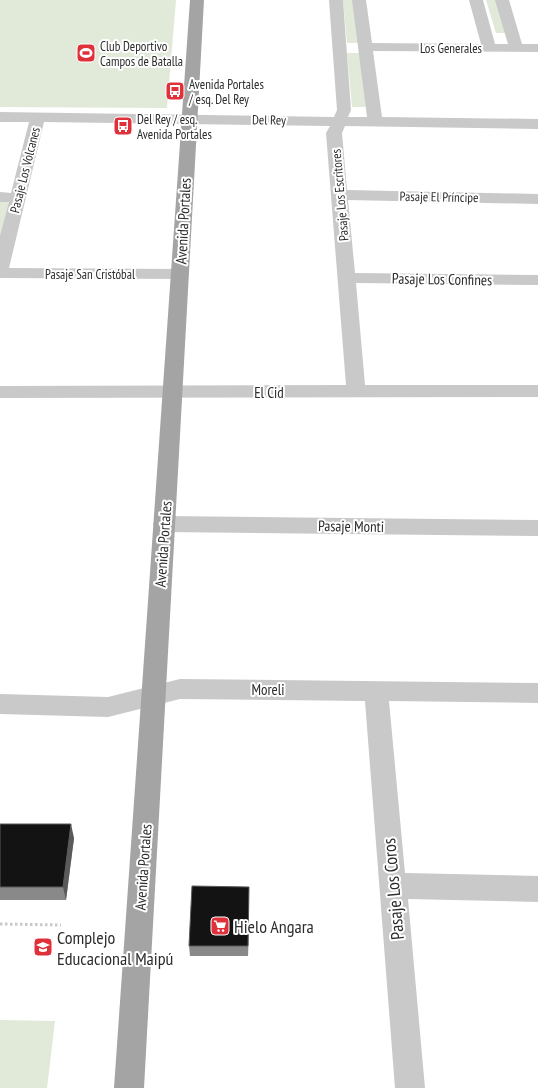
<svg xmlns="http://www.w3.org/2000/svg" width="538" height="1088" font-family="'PT Sans Narrow',sans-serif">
<rect width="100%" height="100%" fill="#fff"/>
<g fill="#e1e9d9">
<path d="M0 0H176L167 108 0 107Z"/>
<path d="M343 0H356L360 43H347Z"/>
<path d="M486 0H499L508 33H496Z"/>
<path d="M347 53H360L366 107H352Z"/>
<path d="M0 200 11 203 0 239Z"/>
<path d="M0 1020 55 1021 47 1088H0Z"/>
</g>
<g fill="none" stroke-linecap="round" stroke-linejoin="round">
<path stroke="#c9c9c9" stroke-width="3" stroke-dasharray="2.5 2.5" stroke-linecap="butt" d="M0 924 61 925"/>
<g fill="#c9c9c9" fill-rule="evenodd">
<path d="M329 0H343L351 110 348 117H367L352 0H366L372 43 481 44 469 0H483L495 44H508L495 0H509L522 44H538V52L373 51 382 117 538 119V129L345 126 342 133 347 190 538 194V204L348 200 355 273 538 275V285L356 283 365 385H538V397L0 398V386L346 385 326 133 330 126 44 122 9 268 180 269 186 270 189 274 186 278 180 279 0 278V236L9 202H0V192L11 193 29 122H0V112L334 117 337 110Z"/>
<path d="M164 516 538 520V536L164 532 156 530 153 524 156 518Z"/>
<path d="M180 679 538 683V703L389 701 405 873 538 876V902L408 899 425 1088H395L365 701 180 699 108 717 0 714V694L108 697Z"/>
</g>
<path fill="#a4a4a4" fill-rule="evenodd" d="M190 0H204L144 1088H114Z"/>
</g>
<g fill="#898989">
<path d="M0 824 74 838 66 900H0Z"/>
<path d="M249 897 248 956H190L189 946Z"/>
</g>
<g fill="#5a5a5a">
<path d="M71 824 74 838 66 900 63 887Z"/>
<path d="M249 887V897L248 956V946Z"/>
</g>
<g fill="#131313" stroke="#5a5a5a">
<path d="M0 824H71L63 887H0Z"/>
<path d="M192 886 249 887 248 946H189Z"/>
</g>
<defs>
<g id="stadium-square" transform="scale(1)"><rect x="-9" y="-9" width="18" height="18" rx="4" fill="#e0303a" stroke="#fff"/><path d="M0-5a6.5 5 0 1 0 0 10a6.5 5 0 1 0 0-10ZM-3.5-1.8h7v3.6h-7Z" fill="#fff"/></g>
<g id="bus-square" transform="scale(1)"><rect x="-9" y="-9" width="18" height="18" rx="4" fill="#e0303a" stroke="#fff"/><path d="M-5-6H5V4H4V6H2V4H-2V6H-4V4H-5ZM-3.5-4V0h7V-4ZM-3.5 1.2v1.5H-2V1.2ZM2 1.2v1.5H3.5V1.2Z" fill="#fff"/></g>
<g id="supermarket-square" transform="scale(1)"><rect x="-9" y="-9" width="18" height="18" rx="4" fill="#e0303a" stroke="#fff"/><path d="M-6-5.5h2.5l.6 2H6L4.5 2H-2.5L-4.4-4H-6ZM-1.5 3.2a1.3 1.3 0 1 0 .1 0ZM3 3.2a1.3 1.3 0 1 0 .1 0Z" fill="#fff"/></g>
<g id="school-square" transform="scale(1)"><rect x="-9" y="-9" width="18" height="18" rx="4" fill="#e0303a" stroke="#fff"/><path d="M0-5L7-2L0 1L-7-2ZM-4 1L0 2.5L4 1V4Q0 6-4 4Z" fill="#fff"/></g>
</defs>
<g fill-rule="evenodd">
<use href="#stadium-square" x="86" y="53"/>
<use href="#bus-square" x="175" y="91"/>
<use href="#bus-square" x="123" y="126"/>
<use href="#supermarket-square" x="220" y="926"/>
<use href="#school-square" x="43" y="947"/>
</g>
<g text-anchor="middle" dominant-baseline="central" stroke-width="4" stroke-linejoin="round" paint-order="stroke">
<g font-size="13" fill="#2c2c2c" stroke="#fff" text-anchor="start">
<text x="100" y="46">Club Deportivo<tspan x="100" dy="15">Campos de Batalla</tspan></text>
<text x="189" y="84">Avenida Portales<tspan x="189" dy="15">/ esq. Del Rey</tspan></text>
<text x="137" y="119">Del Rey / esq.<tspan x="137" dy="15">Avenida Portales</tspan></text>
</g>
<g font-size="13" fill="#2c2c2c" stroke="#fff">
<text x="451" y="48">Los Generales</text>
<text transform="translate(269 120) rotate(1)">Del Rey</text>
<text transform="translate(25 170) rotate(-76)">Pasaje Los Volcanes</text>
<text transform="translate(340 195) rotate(-95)">Pasaje Los Escritores</text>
<text transform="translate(439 197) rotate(1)">Pasaje El Príncipe</text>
<text x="90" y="274">Pasaje San Cristóbal</text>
</g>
<g font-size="15" fill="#2c2c2c" stroke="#fff">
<text transform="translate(183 221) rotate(-87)">Avenida Portales</text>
<text transform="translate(442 279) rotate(1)">Pasaje Los Confines</text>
<text x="269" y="392">El Cid</text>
<text transform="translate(351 526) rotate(1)">Pasaje Monti</text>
<text transform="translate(163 544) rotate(-86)">Avenida Portales</text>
<text x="268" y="689">Moreli</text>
<text transform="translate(143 867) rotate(-86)">Avenida Portales</text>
</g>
<g font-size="18" fill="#2c2c2c" stroke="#fff">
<text transform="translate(393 889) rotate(-95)">Pasaje Los Coros</text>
</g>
<g font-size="18" fill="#2c2c2c" stroke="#fff" text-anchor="start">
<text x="234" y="926">Hielo Angara</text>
<text x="57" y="937">Complejo<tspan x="57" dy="21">Educacional Maipú</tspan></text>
</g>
</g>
</svg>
